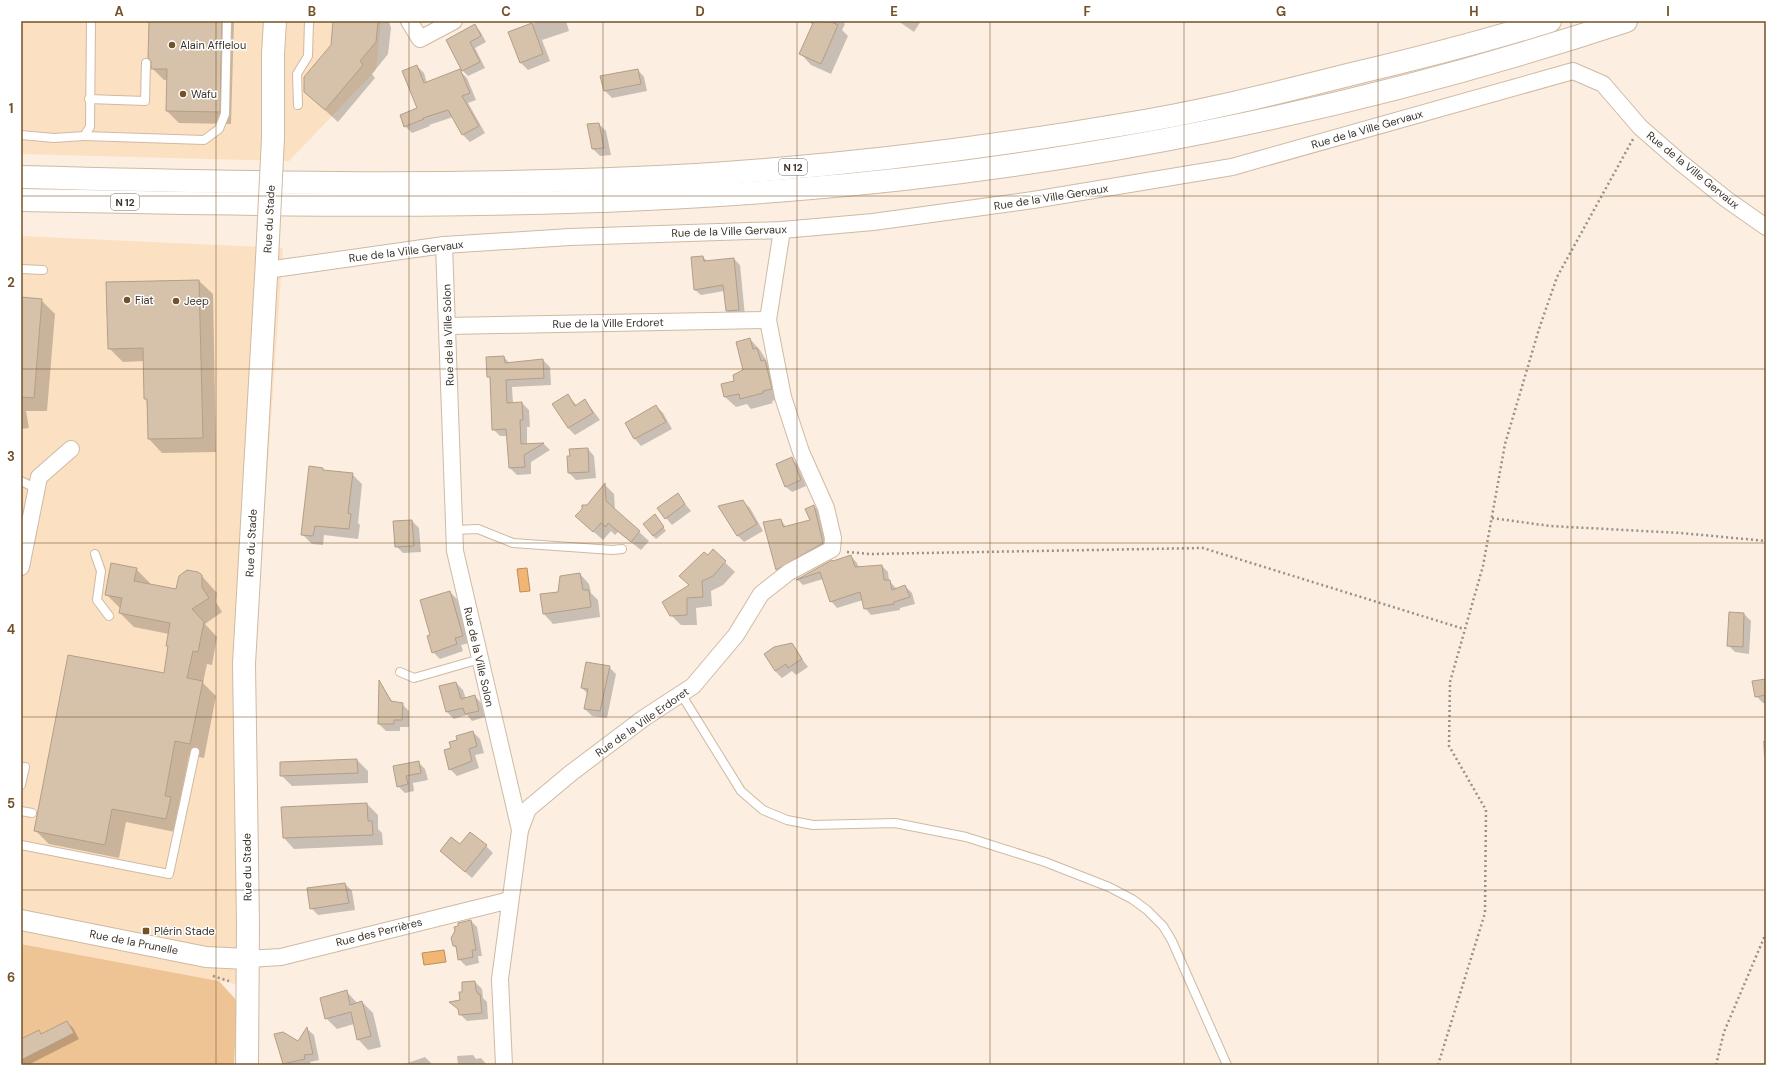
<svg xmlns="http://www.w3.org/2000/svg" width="1787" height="1086" font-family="'DM Sans',sans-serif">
<rect width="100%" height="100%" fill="#fceee0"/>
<g fill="#fce0c2">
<path d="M21 21H381L376 70 289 161 21 154Z"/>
<path d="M21 236 283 248 254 659 257 988 21 944Z"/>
</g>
<path fill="#efc495" d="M21 944 219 981 237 1001 234 1065H21Z"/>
<g fill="#f1b673" stroke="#ba8e5d">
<path d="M527 568 530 591 520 592 517 569Z"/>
<path d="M444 950 446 962 424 965 422 953Z"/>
</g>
<g fill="#0003">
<path d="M150 21H234L231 124 179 123 167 111V80H164L152 68Z"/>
<path d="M334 21H389L391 28 388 54 372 74 375 78 338 122 305 92 332 46Z"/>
<path d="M540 21H566L569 31 542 40 550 61 528 70 521 63 510 32Z"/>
<path d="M809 21H842L845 24 842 30 848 36 831 74 811 65 801 54 813 26Z"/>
<path d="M898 21H921L914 32Z"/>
<path d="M475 26 480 31 486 42 475 48 485 68 468 76 463 71 447 40Z"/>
<path d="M417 66 424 73 427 83 460 71 467 78 476 100 468 103 485 133 470 142 463 135 453 117 429 125 430 126 412 133 405 126 418 109Z"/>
<path d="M638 70 644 77 647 91 612 98 605 91Z"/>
<path d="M599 124 606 131 611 155 600 156 593 149 588 125Z"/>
<path d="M703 257 708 262 734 259 740 265 745 316 732 317 727 311 724 291 701 295 695 290Z"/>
<path d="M199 281 213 294 216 452 162 453 149 439 144 361 123 362 109 348Z"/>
<path d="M21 299 41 300 55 314 47 411H26L29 428 21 429Z"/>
<path d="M750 339 760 350 769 365 776 372 781 399 772 401 773 403 751 409 747 404 736 407 725 397 723 385 735 382 744 370Z"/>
<path d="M504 357 510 364 543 360 550 367 551 385 512 387 513 403H522L529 410 530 427H527V445L544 444 550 450 531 462V474L517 475 510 468 508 436H500L493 429 491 379 488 376Z"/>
<path d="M568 395 577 406 585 400 600 420 575 435 568 428 554 404Z"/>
<path d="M656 406 663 413 672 429 641 446 635 439 626 423Z"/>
<path d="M588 449 594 456 596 478 576 480 569 473Z"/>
<path d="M791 458 797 464 806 486 792 492 786 487 777 464Z"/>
<path d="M310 467 323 469 325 471 352 474 362 484 358 523 360 525 358 539 324 535 323 545 312 544 302 534Z"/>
<path d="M605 485 614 494 615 510 649 541 641 550 618 532 615 535 611 531 603 540 586 525 588 506Z"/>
<path d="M677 494 691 511 672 525 666 518Z"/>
<path d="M742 501 750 508 763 531 744 542 737 535Z"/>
<path d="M814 506 819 511 823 523 821 524 826 535 827 548 782 574 777 570 765 522 781 520 786 527 811 521Z"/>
<path d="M655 515 666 531 656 539 653 536Z"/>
<path d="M412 521 419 528 421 552 403 553 396 546Z"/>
<path d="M713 551 735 572 723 585 711 591 712 606 696 608 697 625H681L671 615Z"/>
<path d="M851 556 857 563 859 568 882 566 888 572 889 581 897 589 905 586 912 593 915 604 900 608V610L871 615 865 608 863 600 837 608 831 601 823 579 803 585 797 579 833 562Z"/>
<path d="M136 569 150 583V586L177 591 200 574 217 593 216 602 222 612 205 624 217 637 212 665 207 664 203 683 216 696 204 758 189 755 179 807 185 812 180 833 126 822 119 858 49 844 35 830 165 674 169 648 167 645 169 634 134 627 120 613 121 609 106 594Z"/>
<path d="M580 574 589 584 591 593 598 600 600 617 553 624 544 614 541 595 558 593Z"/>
<path d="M450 592 457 599 469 643 461 645 463 651 440 659 433 652 432 636Z"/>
<path d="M1744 614 1751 621 1749 654 1735 652 1728 645Z"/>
<path d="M792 645 808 667 796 675 792 671 782 678 775 671Z"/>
<path d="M609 667 616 674 607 718 592 716 585 709 588 694 582 688Z"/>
<path d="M1766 680V703H1763L1756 696Z"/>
<path d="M380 683 394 704H402L409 711V727H400V731H386L379 724Z"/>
<path d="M456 683 463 690 466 699 475 696 481 703 485 717 472 721 467 715 454 719 447 712 440 687Z"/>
<path d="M473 732 480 739 484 753 475 755 479 768 457 776 450 769 452 749 458 741Z"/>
<path d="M1763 741H1766V759L1764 756Z"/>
<path d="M357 760 368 771V783L292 786 281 775Z"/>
<path d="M418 762 425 769 428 780 413 783 414 791 405 793 398 786 394 767Z"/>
<path d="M367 804 378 815V829L382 833 383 845 294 849 284 838 282 808Z"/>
<path d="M461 845 486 846 493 853 472 878 441 851Z"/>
<path d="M345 884 352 891 355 910 318 915 311 908Z"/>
<path d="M471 921 477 927 482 956H478L479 963 466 966 459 959 458 950 454 946Z"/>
<path d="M475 982 482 989 483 998 487 1002 488 1019 467 1021 460 1014 461 1001Z"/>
<path d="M347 992 358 1004 362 1002 373 1013 381 1047 368 1050 358 1039 354 1024 337 1029 326 1018Z"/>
<path d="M67 1022 73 1028 79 1039 28 1065H21V1040L39 1031 42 1035Z"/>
<path d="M307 1029 314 1035 319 1060 310 1062 311 1065H286L284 1063Z"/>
<path d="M473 1055 476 1059 481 1058 487 1065H458L457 1056Z"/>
<path d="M425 1057 433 1065H402Z"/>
</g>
<g fill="#d6c1aa" stroke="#b39e88">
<path d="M149 21H222L220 112 166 111 167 69H151V61L148 58Z"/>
<path d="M333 21H378L376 42 360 61 363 65 325 110 304 92V77L331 45Z"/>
<path d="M814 21H829L838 25 821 64 799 54Z"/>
<path d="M532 23 543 54 520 63 508 32Z"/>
<path d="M475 24 481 36 470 42 480 62 462 71 446 40Z"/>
<path d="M417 65 424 83 460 69 470 93 462 96 479 126 462 135 448 110 423 118 424 119 404 127 400 115 417 108 402 71Z"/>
<path d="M638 69 641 84 604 91 600 76Z"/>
<path d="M599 123 604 148 592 149 587 124Z"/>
<path d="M703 256 704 261 734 258 739 310 726 311 723 285 694 290 691 257Z"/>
<path d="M199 280 203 438 148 439 147 399H144L143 348 108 349 106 282Z"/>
<path d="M21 297 42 299 34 398 21 397Z"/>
<path d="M750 338 753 349 757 348 761 361 765 360 772 389 763 391V393L740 399 739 394 724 397 721 384 734 381 733 375 743 370 736 342Z"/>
<path d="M504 356 505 363 543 359 544 378 506 380 507 403 522 402 523 420H520L521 444 544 443 524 455 525 467 509 468 506 429 492 430 490 377H487L486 357Z"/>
<path d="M568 394 575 406 585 399 593 413 568 428 552 404Z"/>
<path d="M656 405 666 422 634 439 625 423Z"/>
<path d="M588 448 589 472 568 473 567 456H570L569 449Z"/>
<path d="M792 457 801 480 785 487 776 464Z"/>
<path d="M309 466 323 468V470L353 473 348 513 351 514 349 529 315 526 313 536 301 535Z"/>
<path d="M605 483 606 501 640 531 631 542 608 523 606 527 601 523 593 532 575 516 582 509V505H587Z"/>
<path d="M678 493 685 504 665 519 657 508Z"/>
<path d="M743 500 757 524 737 536 718 506Z"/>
<path d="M814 505 823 543 776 570 763 522 781 519 783 527 810 520 805 509Z"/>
<path d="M655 514 664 527 653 536 643 524Z"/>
<path d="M412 520 414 546 395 547 393 521Z"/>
<path d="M713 549 726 561 713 576 702 581 703 597 687 598V615L670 616 662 602 689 585 679 576 704 552 708 555Z"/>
<path d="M851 555 855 567 882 565 884 580H890L892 590 905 585 910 597 894 602V604L864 609 860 592 830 602 820 572 796 580 832 560 833 561Z"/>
<path d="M111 563 137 568 134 581 176 589 179 576 187 570 198 572 202 575V587L209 598 192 609 204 622 198 652 193 651 187 678 203 681 190 744 175 741 165 796 171 797 166 819 112 809 105 845 34 831 68 655 164 673 168 646H166L170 623 119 613 122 598 105 595Z"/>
<path d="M580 573 583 590H589L591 607 543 614 540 594 558 592 560 576Z"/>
<path d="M450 591 463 636 455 638 457 644 432 653 427 636 430 635 420 600Z"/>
<path d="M1729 612 1744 613 1743 647 1727 646Z"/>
<path d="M792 643 802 659 788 668 786 664 775 671 764 654 774 647Z"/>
<path d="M586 662 610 666 600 711 584 709 588 689 581 688Z"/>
<path d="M1766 679V695L1755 697 1752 681Z"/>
<path d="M379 680 391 701 403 703 402 720H394V724H378Z"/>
<path d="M456 682 461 699 475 695 479 711 465 714 463 708 446 712 439 686Z"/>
<path d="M473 731 477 746 469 749 472 761 449 770 444 750 451 748 449 742 457 740 456 736Z"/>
<path d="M357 759 358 773 280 776V762Z"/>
<path d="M419 761 421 773 406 776 408 784 397 787 393 766Z"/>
<path d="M367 803 368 821H372L373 835 283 838 281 807Z"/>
<path d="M470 832 487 845 465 872 440 851 451 837 460 844Z"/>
<path d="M345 883 349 903 310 909 307 888Z"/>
<path d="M471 920 476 950H472L473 957 458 960 456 946H453L451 938 455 931 454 927 458 926V923Z"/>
<path d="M475 981 476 990 478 994H480L482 1013 459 1015 458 1009 449 1002 460 1000 459 992H462V982Z"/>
<path d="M347 990 350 1005 362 1001 371 1036 357 1040 351 1012 325 1019 320 998Z"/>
<path d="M67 1021 74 1033 21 1060V1039L39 1030 41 1034Z"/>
<path d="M307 1027 313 1054 304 1055 305 1059 283 1064 274 1034 283 1032 298 1041Z"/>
</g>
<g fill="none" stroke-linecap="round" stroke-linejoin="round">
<g stroke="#cfbaa3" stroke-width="10">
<g id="service">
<path d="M89 99 145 101 146 63"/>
<path d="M298 105 297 74 308 56 309 21"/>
<path d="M21 135 54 138 84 136 90 127 91 21"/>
<path d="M84 136 204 140 219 129 225 114 227 21"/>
<path d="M21 269 43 270"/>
<path d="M21 481 37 489"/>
<path d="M454 530 478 529 513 543 612 550 622 549"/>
<path d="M95 554 101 571 97 600 109 616"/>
<path d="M400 672 414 678 480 659"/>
<path d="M681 694 741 791 763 810 787 820 813 825 895 823 966 837 1045 862 1109 887 1132 899 1147 910 1163 926 1172 941 1227 1065"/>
<path d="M21 785 25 767"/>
<path d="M21 811 32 813"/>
<path d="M21 845 169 874 195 752"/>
</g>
</g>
<g stroke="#cfbaa3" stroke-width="18">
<g id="minor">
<path d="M409 21 420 39 454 21"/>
<path d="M444 245 455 551 520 830 500 979 504 1065"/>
<path d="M267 270 444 245 570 237 782 230 873 222 1033 200 1232 167 1573 71 1603 84 1640 127 1680 162 1726 199 1766 227"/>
<path d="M448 326 768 320"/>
<path d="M21 567 39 477 71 449"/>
<path d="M520 830 528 809 571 773 644 718 693 686 736 635 761 594 789 572 832 549 833 538 826 508 801 452 783 397 768 320 782 230"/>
<path d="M248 959 281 957 510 900"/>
</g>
</g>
<g stroke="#cfbaa3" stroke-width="22">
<path id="tertiary" d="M21 920 206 957 248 959"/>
</g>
<g stroke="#cfbaa3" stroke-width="24">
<g id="secondary">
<path d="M273 138V54L275 21"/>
<path d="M247 1065 248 924 244 664 267 259"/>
</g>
</g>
<g stroke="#cfbaa3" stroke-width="24">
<g id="trunk">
<path d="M21 177C246 183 471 188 696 175 838 166 980 149 1120 125 1197 113 1273 94 1348 75 1416 59 1483 42 1550 21"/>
<path d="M21 200C277 205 533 211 788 190 1071 168 1357 110 1626 21"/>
</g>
</g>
<g stroke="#9b9085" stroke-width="2.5" stroke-dasharray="2 3" stroke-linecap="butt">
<path d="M1492 518 1550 526 1681 533 1766 541"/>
<path d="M847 552 870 554 1203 548 1464 629"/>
<path d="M213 976 229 981"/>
<path d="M1438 1065 1485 913 1486 810 1449 746 1450 682 1483 566 1505 444 1539 329 1557 277 1633 139"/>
<path d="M1716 1065 1724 1032 1766 933"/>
</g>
<use href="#service" stroke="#fff" stroke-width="8"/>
<use href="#minor" stroke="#fff" stroke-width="16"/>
<use href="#tertiary" stroke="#fff" stroke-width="20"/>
<use href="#secondary" stroke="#fff" stroke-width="22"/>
<use href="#trunk" stroke="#fff" stroke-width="22"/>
<g stroke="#cfbaa3" stroke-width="24" stroke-linecap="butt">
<path id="secondary-bridge" d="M267 259 273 138"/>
</g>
<use href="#secondary-bridge" stroke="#fff" stroke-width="22"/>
</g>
<path fill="none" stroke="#735129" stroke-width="1" stroke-opacity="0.55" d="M216 21V1065M409 21V1065M603 21V1065M797 21V1065M990 21V1065M1184 21V1065M1378 21V1065M1571 21V1065M21 196H1766M21 369H1766M21 543H1766M21 717H1766M21 890H1766"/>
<g fill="#735129" stroke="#fff" stroke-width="1.5">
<circle cx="172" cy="45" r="4"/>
<circle cx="183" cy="94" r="4"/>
<circle cx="127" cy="300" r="4"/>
<circle cx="176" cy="301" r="4"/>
<rect x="142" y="927" width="8" height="8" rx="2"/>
</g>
<g text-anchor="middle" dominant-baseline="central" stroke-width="3" stroke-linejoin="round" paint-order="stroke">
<g fill="#fff" stroke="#757069" stroke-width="1">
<rect x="779" y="159" width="28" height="16" rx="3"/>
<rect x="111" y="194" width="28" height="16" rx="3"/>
</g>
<g font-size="10" font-weight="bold" fill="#3a3229">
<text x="793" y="167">N 12</text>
<text x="125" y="202">N 12</text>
</g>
<g font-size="11" fill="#3a3229" stroke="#fff" text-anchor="start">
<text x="180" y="45">Alain Afflelou</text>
<text x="191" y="94">Wafu</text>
<text x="135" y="300">Fiat</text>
<text x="184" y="301">Jeep</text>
<text x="154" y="931">Plérin Stade</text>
</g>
<g font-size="11" fill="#3a3229" stroke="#fff">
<text transform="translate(1367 129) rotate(-16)">Rue de la Ville Gervaux</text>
<text transform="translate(1693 170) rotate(39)">Rue de la Ville Gervaux</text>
<text transform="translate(1051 197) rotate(-9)">Rue de la Ville Gervaux</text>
<text transform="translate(269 219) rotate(-87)">Rue du Stade</text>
<text transform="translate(729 231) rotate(-2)">Rue de la Ville Gervaux</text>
<text transform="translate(406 251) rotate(-7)">Rue de la Ville Gervaux</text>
<text transform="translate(608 323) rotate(-1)">Rue de la Ville Erdoret</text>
<text transform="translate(448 335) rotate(-92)">Rue de la Ville Solon</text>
<text transform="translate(251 543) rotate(-87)">Rue du Stade</text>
<text transform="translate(479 657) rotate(77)">Rue de la Ville Solon</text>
<text transform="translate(642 722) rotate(-35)">Rue de la Ville Erdoret</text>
<text transform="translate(247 867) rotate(-91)">Rue du Stade</text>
<text transform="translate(379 932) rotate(-14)">Rue des Perrières</text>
<text transform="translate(134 942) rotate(11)">Rue de la Prunelle</text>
</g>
</g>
<rect width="1787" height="1086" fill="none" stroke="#ffffff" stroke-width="44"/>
<rect x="22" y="22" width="1743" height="1042" fill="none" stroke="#735129" stroke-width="1.5"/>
<g font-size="13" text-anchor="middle" font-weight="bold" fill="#735129">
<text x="119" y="16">A</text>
<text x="312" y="16">B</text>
<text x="506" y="16">C</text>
<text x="700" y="16">D</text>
<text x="894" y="16">E</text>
<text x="1087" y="16">F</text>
<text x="1281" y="16">G</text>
<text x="1474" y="16">H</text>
<text x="1668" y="16">I</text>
<text x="11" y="113">1</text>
<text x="11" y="287">2</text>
<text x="11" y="461">3</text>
<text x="11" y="634">4</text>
<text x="11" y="808">5</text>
<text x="11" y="982">6</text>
</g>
</svg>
